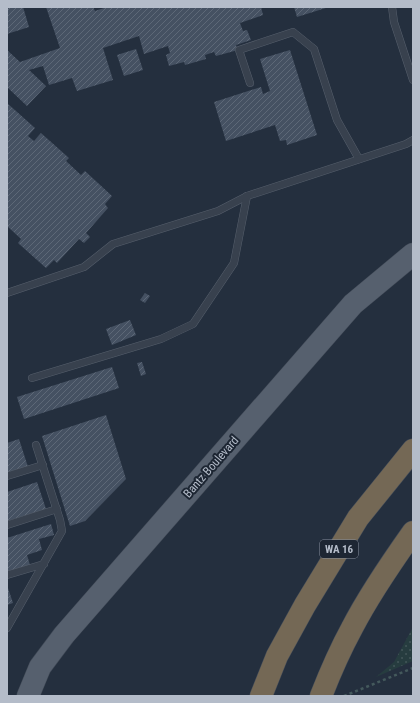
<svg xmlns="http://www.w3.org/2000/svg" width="420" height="703" font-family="'Roboto Condensed',sans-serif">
<defs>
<pattern id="green-dots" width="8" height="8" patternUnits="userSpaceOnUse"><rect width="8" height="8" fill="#263c3f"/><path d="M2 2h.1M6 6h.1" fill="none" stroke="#435659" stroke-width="1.8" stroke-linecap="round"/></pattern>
<pattern id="building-hatch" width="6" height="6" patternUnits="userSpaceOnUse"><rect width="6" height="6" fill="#455162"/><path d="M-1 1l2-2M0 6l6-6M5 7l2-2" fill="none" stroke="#5d6877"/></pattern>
</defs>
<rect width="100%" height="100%" fill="#242f3e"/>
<path fill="url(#green-dots)" d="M413 627V661L376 677 394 662Z"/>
<g fill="url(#building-hatch)">
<path d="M7 7H23L29 27 7 34Z"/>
<path d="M46 7H93L95 11 107 7H261L263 15 240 23 243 31 247 30 251 40 236 45 238 50 216 56 214 52 205 55 206 59 185 65 184 62 169 66 166 55 170 53 168 46 144 54 139 36 103 48 113 80 77 91 72 78 49 85 43 66 29 70 46 86 27 106 8 88 7 89V50L20 62 60 48Z"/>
<path d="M294 7H329L297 17Z"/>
<path d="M136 49 143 70 124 76 117 55Z"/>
<path d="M290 50 317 135 287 145 286 140 280 141 275 125 226 141 214 102 261 87 263 94 270 91 260 59Z"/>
<path d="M7 103 35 128 28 136 34 141 41 133 69 158 66 161 81 175 85 171 112 196 105 204 108 208 86 233 90 237 84 243 79 239 57 263 54 260 46 268 18 243 21 239 7 226Z"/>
<path d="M145 293 150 296 145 303 140 300Z"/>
<path d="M130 320 136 335 112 345 106 329Z"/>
<path d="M142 362 146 374 141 376 137 363Z"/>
<path d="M112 367 119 388 24 419 17 397Z"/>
<path d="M106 415 126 479 85 521 70 526 42 436Z"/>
<path d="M19 439 28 467 7 473V443Z"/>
<path d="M37 482 46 509 7 521V492Z"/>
<path d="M51 524 54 535 39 539 42 550 27 555 30 565 7 572V538Z"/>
<path d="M8 588 13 603 7 605V589Z"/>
</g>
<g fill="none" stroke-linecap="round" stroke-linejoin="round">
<g stroke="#565f6c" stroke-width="8">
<g id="lane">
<path d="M392 7 394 22 413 80"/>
<path d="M250 83 239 50 293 32 314 49 337 120 359 159"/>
<path d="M7 293 84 267 113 244 218 211 247 196 406 144 413 140"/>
<path d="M32 378 161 339 193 324 234 263 247 196"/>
<path d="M7 476 43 465"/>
<path d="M7 525 57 509"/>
<path d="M7 575 44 564"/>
<path d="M7 628 62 531 60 520 36 445"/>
</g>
</g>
<g stroke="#414a57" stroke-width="23">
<path id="primary" d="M28 696 40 667 64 635 353 304 413 254"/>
</g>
<g stroke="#434c59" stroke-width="23">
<g id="highway">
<path d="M261 696 277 656 305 605 358 518 413 450"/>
<path d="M321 696C330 673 340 650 352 628 369 595 391 563 413 532"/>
</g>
</g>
<path stroke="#44595c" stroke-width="2.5" stroke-dasharray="3 3" stroke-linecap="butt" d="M344 696 413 668"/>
<use href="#lane" stroke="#38414e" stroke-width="7"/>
<use href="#primary" stroke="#56606e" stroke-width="22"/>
<use href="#highway" stroke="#746855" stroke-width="22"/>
</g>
<g text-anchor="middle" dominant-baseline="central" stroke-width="4" stroke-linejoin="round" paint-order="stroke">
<rect fill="#1d2633" stroke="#878f9c" stroke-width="1" x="320" y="540" width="38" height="18" rx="3"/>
<g font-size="11" font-weight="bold" fill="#b4bcc9">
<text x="339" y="549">WA 16</text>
</g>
<g font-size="12" fill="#b4bcc9" stroke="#1d2633">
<text transform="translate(211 467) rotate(-49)">Bantz Boulevard</text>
</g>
</g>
<rect width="420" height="703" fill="none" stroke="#b4bcc9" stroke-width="16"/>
</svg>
